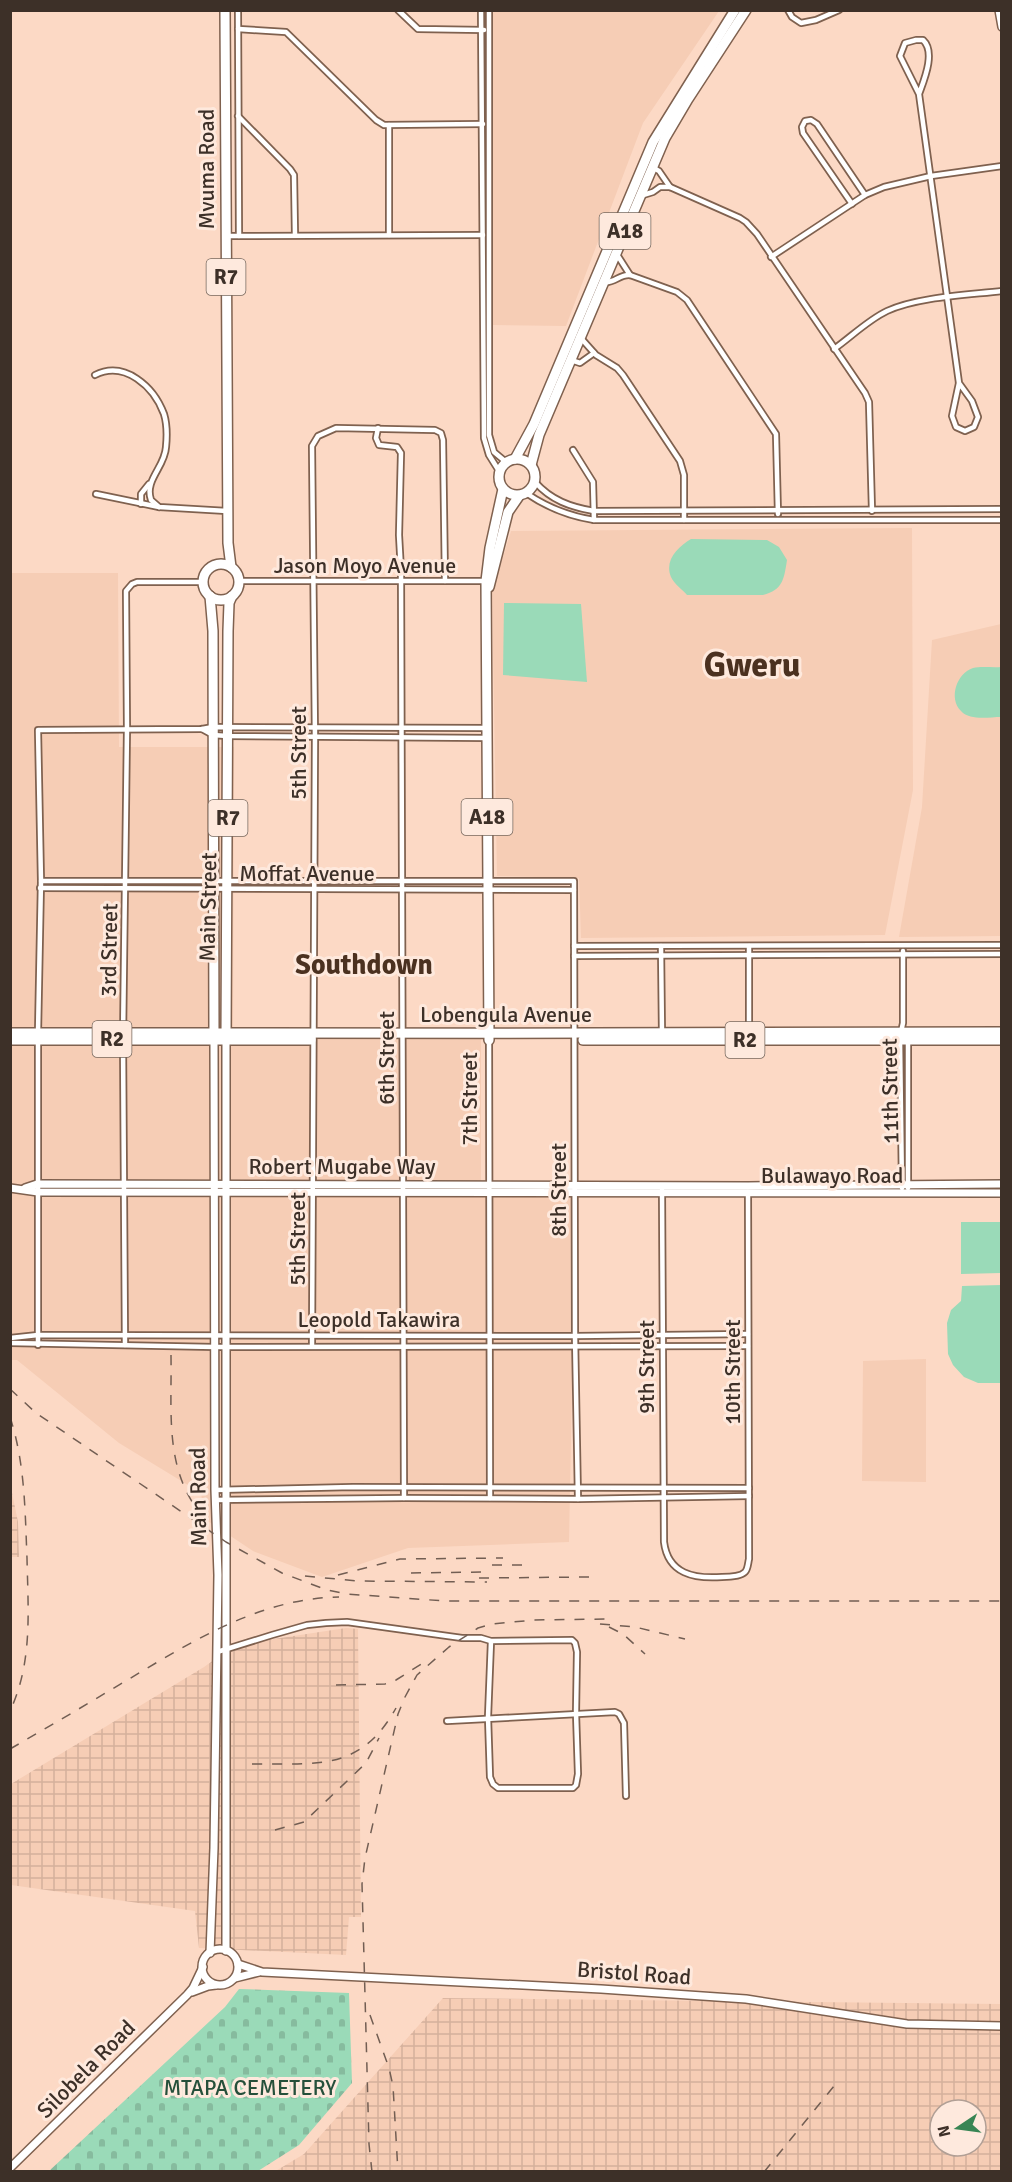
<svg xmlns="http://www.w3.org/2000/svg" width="1012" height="2182" font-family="Signika,sans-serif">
<defs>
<pattern id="industrial-grid" width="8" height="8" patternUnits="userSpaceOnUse" patternTransform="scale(1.5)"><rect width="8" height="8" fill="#f6cdb5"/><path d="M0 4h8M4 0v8" fill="none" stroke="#d4b09c"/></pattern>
<pattern id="cemetery-stones" width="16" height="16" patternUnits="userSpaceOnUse" patternTransform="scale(1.5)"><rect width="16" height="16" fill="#9adab8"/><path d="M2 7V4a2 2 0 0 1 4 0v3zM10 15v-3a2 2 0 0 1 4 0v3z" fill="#86bb9e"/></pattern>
</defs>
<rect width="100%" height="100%" fill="#fcd9c5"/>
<g fill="#f6cdb5">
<path d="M493 11H719L643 123 566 326 493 325Z"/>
<path d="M912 528 913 790 885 935 581 938 579 878 497 876 492 592 511 531Z"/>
<path d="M11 573H118L119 747H234L233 1029H481V1181L576 1183 569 1542 408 1548 322 1577 253 1551 205 1519 201 1493 119 1443 17 1360H11Z"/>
<path d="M1001 624V936L899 937 922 807 932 640Z"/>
<path d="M926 1359V1482L862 1481 863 1361Z"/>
</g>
<g fill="url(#industrial-grid)" fill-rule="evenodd">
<path d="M10 1483 18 1522 19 1557H11Z"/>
<path d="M346 1628 358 1629 361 1917H349L346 1955 199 1948 195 1911 11 1885V1784L204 1667 235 1645Z"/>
<path d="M443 1998 1001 2004V2171L274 2172 304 2154ZM940 2110H976V2146H940Z"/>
</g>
<path fill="url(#cemetery-stones)" d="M239 1989 349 1993 352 2083 299 2145 258 2171H49L225 2007Z"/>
<g fill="#9adab8">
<path d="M691 539 767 540 779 547 787 560C784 579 783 590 763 595H687C683 590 674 584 671 577 664 560 678 547 691 539Z"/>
<path d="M504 603 581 604 587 682 503 675Z"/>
<path d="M1001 667V717C989 717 970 721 961 711 948 698 957 673 973 668 982 666 993 668 1001 667Z"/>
<path d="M961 1222H1001V1273L961 1274Z"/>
<path d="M1001 1285V1383H978L964 1377 953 1365 948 1354 947 1323 951 1310 961 1301 962 1286Z"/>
</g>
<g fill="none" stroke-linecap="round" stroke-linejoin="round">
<g stroke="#7f614f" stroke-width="8">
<g id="street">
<path d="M238 10 239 236"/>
<path d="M398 10 418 29 484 30"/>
<path d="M481 10 484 438 489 455 499 471"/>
<path d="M489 10V435L494 452 506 462"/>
<path d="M788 10 792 17 801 23 816 20 839 10"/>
<path d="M238 29 286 32 376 120 384 125 483 124"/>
<path d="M919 94C924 80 936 52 923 40H916L905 43 900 56 919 94 959 383 952 416 956 427 965 431 974 427 978 417 972 401 959 383"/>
<path d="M238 116 290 169 294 175 295 235"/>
<path d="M389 125V235"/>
<path d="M652 167 659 171 670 187"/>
<path d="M640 196 653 192 660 187H670L740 218 746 222 757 234 865 393 869 402 872 511"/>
<path d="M852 204 803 133 802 127 805 121 811 120 817 124 865 195"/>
<path d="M226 236 483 235"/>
<path d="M616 253 630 275"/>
<path d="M771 257 865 195 884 187 931 176 1002 166"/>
<path d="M603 282C615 284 619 274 630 275L677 292 687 300 776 434 778 514"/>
<path d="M579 336 596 355 617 368 623 375 680 461 684 475V520"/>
<path d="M834 349C851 337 868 320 887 311 917 297 968 295 1002 291"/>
<path d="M571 360 580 363 594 353"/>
<path d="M95 375C125 360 154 387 164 414 167 424 167 437 166 447 165 467 144 480 151 500L159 507"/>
<path d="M378 428 376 438 379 445 397 447 401 453 399 535 401 571 404 1498"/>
<path d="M573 450 593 482 594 520"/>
<path d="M535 482C551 500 570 507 594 511L1002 509"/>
<path d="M526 493C548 508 568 516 594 520H1002"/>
<path d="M96 494 159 507 227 511"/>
<path d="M141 504V494L149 484"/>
<path d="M238 581H486"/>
<path d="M202 729 213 735 227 736 488 738"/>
<path d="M41 881H574L575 1336 578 1499"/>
<path d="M40 888 574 890"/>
<path d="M574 946 1002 945"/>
<path d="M661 946 662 1034"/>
<path d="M574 956 1002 954"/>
<path d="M901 1032 903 1023V951"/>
<path d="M749 1034V946"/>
<path d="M489 1040 490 1498"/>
<path d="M900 1040 902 1188"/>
<path d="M908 1040V1188"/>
<path d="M662 1190 664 1542C668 1574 694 1579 722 1577 728 1577 740 1577 745 1572 748 1569 748 1563 749 1559L748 1192"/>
<path d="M10 1338 38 1335 575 1336 748 1334"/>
<path d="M10 1343 215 1347 748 1346"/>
<path d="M38 1345V1033L41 881 38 730 202 729 213 727 488 728"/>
<path d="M125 1345 123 1039 127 729 126 591 132 584 137 582H203"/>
<path d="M312 1346 315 738 312 446 318 436 336 428 435 430 441 433 443 440 445 581"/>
<path d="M215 1490 353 1487 749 1488"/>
<path d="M215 1500 404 1498 578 1499 749 1496"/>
<path d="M217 1652 272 1635 307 1625 326 1623 347 1622 462 1638H481L491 1641 572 1640 575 1643 577 1652 576 1713 578 1774 576 1785 573 1788H498L493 1784 490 1777 488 1717 491 1641"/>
<path d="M447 1721 615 1712 619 1714 624 1723 626 1796"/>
</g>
</g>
<g stroke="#7f614f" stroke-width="10">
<g id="secondary">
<path d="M999 10 1002 27"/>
<path d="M226 1040V1951"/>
<path d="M10 1188 38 1192 1002 1193"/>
<path d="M25 1188 37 1184 748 1186 1002 1184"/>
<circle cx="220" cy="1967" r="18"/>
<path d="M210 1953 214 1848 218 1575 215 1490 214 1040"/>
<path d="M238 1964 262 1972 601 1989 746 1999 907 2024 1002 2026"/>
<path d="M235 1978 259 1972"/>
<path d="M192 1992 208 1986 216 1985"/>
<path d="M10 2168 187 1995 193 1988 203 1967"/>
</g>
</g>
<g stroke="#7f614f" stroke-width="12">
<g id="highway">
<path d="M225 10 228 543 231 567"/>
<circle cx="517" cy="477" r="18"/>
<path d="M515 459 534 424 653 142 735 10"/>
<path d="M531 465 539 435 665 138 688 99 746 10"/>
<circle cx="221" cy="582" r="18"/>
<path d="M489 587 508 512 519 496"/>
<path d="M210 596 213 631 214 1037"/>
<path d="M10 1033C341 1034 671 1033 1002 1032"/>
<path d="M226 1037 228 631 229 603 232 596"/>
<path d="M10 1040H311"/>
<path d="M489 1040 486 581 490 548 503 489"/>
<path d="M583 1040H1002"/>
</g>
</g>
<use href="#street" stroke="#fff" stroke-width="4.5"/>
<use href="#secondary" stroke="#fff" stroke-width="7"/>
<use href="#highway" stroke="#fff" stroke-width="9"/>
<g stroke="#725e53" stroke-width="1.5" stroke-dasharray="10 10" stroke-linecap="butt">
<path d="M10 16 12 10"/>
<path d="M171 1355C172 1418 163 1476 210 1525"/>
<path d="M10 1389 36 1413 226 1542 282 1573 327 1590 347 1594 445 1601H1002"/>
<path d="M10 1417C25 1463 25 1510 27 1558 28 1610 33 1662 10 1711"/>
<path d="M492 1565H522"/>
<path d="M411 1573 489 1572"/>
<path d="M338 1575 400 1559 503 1558"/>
<path d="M305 1576 357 1581 487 1582"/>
<path d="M479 1578 590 1577"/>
<path d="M600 1624 635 1627 685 1639"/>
<path d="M609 1627 623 1634 645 1654"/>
<path d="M336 1685 385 1684 396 1680 423 1663"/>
<path d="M10 1749C50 1726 89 1703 129 1679 193 1641 261 1598 339 1597"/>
<path d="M252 1764C315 1763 360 1773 396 1708"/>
<path d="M275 1830 304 1822 366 1763 379 1738"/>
<path d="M370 2015 389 2068 393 2086 398 2172"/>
<path d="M372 2172 369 2144 362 1884 365 1858 398 1714 405 1697 417 1675 449 1647 478 1628 492 1624 534 1620 611 1619"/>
<path d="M764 2172 834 2086"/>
</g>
</g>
<g text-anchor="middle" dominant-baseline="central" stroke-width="6" stroke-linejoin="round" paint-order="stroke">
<g fill="#fee9dd" stroke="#77685e" stroke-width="1.5">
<rect x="599.5" y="213" width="51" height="36" rx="4.5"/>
<rect x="206.5" y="259" width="39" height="36" rx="4.5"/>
<rect x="461.5" y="799" width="51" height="36" rx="4.5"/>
<rect x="208.5" y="800" width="39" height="36" rx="4.5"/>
<rect x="92.5" y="1021" width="39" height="36" rx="4.5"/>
<rect x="725.5" y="1022" width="39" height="36" rx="4.5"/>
</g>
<g font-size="21" font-weight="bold" fill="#3d3028">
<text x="625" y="231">A18</text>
<text x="226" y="277">R7</text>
<text x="487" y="817">A18</text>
<text x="228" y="818">R7</text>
<text x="112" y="1039">R2</text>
<text x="745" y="1040">R2</text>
</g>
<g font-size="22" fill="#3d3028" stroke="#fee9dd">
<text transform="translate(206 169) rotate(-90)">Mvuma Road</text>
<text x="365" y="565">Jason Moyo Avenue</text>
<text transform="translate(298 753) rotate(-90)">5th Street</text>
<text x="307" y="873">Moffat Avenue</text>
<text transform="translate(208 907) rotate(-89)">Main Street</text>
<text transform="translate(109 950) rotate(-89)">3rd Street</text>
<text x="506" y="1014">Lobengula Avenue</text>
<text transform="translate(386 1058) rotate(-90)">6th Street</text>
<text transform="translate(890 1091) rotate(-91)">11th Street</text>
<text transform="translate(469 1099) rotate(-90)">7th Street</text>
<text x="342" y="1166">Robert Mugabe Way</text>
<text x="832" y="1175">Bulawayo Road</text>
<text transform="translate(558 1190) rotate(-90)">8th Street</text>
<text transform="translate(297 1239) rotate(-90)">5th Street</text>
<text x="379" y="1319">Leopold Takawira</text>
<text transform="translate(646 1367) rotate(-90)">9th Street</text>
<text transform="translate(732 1372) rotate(-90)">10th Street</text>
<text transform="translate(198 1497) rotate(-91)">Main Road</text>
<text transform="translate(634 1973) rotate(4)">Bristol Road</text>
<text transform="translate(86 2069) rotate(-45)">Silobela Road</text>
</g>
<g font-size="22" fill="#254f3a" stroke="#fee9dd">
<text x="250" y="2087">MTAPA CEMETERY</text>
</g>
<g font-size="28" font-weight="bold" fill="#4b3120" stroke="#fee9dd">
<text x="364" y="965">Southdown</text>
</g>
<g font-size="34" font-weight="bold" fill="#4b3120" stroke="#fee9dd">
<text x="752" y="665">Gweru</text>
</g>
</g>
<rect width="1012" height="2182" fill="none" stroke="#3d3028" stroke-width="24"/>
<g transform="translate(958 2128) rotate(257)"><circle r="28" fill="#fee9dd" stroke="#b19f95" stroke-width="1.5"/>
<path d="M0-4.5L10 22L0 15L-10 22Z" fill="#388554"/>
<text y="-9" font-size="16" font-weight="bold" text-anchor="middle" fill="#3d3028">N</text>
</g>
</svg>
